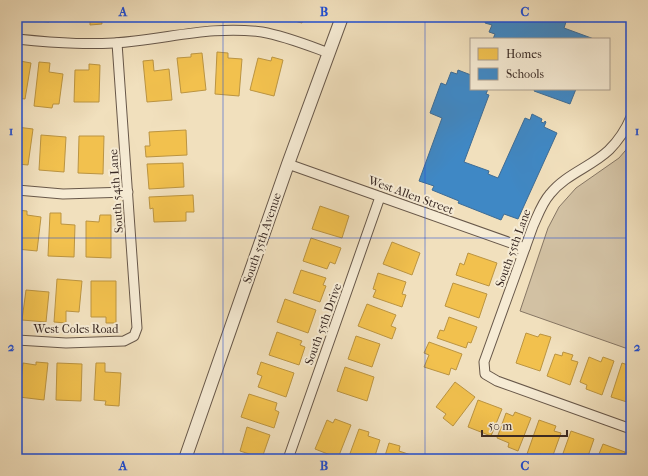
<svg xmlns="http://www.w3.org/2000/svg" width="648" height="476" font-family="'IM FELL French Canon',serif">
<rect width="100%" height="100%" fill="#f1e0bd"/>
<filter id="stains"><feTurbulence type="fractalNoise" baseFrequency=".005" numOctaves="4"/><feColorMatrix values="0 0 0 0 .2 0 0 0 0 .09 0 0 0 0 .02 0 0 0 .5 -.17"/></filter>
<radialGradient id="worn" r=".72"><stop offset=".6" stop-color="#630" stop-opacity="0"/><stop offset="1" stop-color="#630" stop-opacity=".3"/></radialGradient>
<path fill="#d2c1a3" stroke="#867664" d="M631 144V350L520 311 548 228 559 207 576 188 619 158Z"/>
<g fill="#f2c14e" stroke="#bb9441">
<path d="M38 17H63V19L49 18V22L37 21Z"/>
<path d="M90 17H101L102 24 90 25Z"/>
<path d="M292 17H303L302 23 291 20Z"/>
<path d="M217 52 228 53V58L242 59 239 96 215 94Z"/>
<path d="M202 53 206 90 181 93 177 58 191 57V54Z"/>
<path d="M272 57 283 60 274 96 250 90 258 58 271 61Z"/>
<path d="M153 60 154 71 169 69 172 100 147 102 143 61Z"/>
<path d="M20 61 31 63 25 99 17 98V66H19Z"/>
<path d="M39 62 50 63 49 72 63 74 59 104H53L52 108 34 106Z"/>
<path d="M89 64 100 65 99 102H74L75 70H89Z"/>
<path d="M17 127 33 129 28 165 17 164Z"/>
<path d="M186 130 187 155 146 157 145 146H150L149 132Z"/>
<path d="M41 135 66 137 64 172 39 170Z"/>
<path d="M79 136H104L103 174 78 173Z"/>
<path d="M183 163 184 187 149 189 147 164Z"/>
<path d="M193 195 194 212H186V221L154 222 153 208 150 209 149 197Z"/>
<path d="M320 206 349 216 342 238 312 229Z"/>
<path d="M17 210 27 211V215L41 217 37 251 17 249Z"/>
<path d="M50 213H61V224L75 225 74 257 48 256Z"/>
<path d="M100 215H111V258L86 257V221L99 222Z"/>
<path d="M311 238 341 248 335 264 330 262 327 269 303 261Z"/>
<path d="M392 242 420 253 412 275 383 264Z"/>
<path d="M468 253 497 263 489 286 456 275 460 263 464 265Z"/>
<path d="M301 270 326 278 323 285 326 286 320 302 293 293Z"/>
<path d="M378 273 406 282 402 294 406 295 402 307 373 297 376 290 373 289Z"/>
<path d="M57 279 82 281 79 312 66 311V323L54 322Z"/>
<path d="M91 281H116V323H106V317H91Z"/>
<path d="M453 283 487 294 479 318 445 306Z"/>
<path d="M26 290 49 292 46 322 22 320Z"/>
<path d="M285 299 316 310 308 333 277 322Z"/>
<path d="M367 304 396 315 391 326 396 328 392 339 358 326Z"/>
<path d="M449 317 477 327 471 343 468 342 466 348 437 338 440 330 444 331Z"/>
<path d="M277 332 302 341 300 345 305 347 299 365 269 355Z"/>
<path d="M526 333 538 337 540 334 551 337 540 371 516 363Z"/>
<path d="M356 336 380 344 372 367 348 359Z"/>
<path d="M429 342 462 354 456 370 451 368 449 375 424 367 429 355 424 353Z"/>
<path d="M563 352 573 355 571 360 578 362 570 385 547 376 555 354 562 356Z"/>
<path d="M589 357 601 362 603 357 614 361 602 395 586 389 587 385 580 382Z"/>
<path d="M36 362 48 363 44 400 19 397 23 363 36 365Z"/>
<path d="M261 362 294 373 286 397 258 387 262 376 257 374Z"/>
<path d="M57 363 82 364 81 401 56 400Z"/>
<path d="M96 363H105V372L121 373 119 406 105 405 106 401 94 400Z"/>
<path d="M622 363 631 366V398L628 397 627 402 611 397Z"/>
<path d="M345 367 374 377 367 401 337 391Z"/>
<path d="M455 382 475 397 453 426 443 418 446 414 436 407Z"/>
<path d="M249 394 277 403 275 410 279 412 274 428 241 417Z"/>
<path d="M478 400 502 409 491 436 468 427Z"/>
<path d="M515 412 531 418 518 451 508 447 509 443 497 438 506 413 513 416Z"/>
<path d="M335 419 351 425 338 458 315 449 327 420 333 423Z"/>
<path d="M539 420 556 426 554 431 561 433 552 458 540 454 539 457 527 454Z"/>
<path d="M247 427 270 435 262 458 240 451Z"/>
<path d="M359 429 369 432 368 436 380 440 374 459H348Z"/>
<path d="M571 431 594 439 587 459H561Z"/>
<path d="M389 443 400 446 399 451 411 455 409 459H384Z"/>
<path d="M603 444 625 452 623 459H597Z"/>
</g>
<g fill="#3f88c5" stroke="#3e6c95">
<path d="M487 17H562L567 19 564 28 594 39H493L495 34 489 32 492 25 485 23Z"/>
<path d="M458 70 471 75V89H488L486 94 489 95 464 162 489 171 488 174 498 178 525 118 530 120 532 114 542 119 541 122 544 123 545 121 546 122 544 127 557 133 518 219 504 214 501 220 458 203 459 201 432 190 434 186 419 181 442 118 430 113 441 83 446 85 451 72 457 74Z"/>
<path d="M535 89H576L570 104 534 91Z"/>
</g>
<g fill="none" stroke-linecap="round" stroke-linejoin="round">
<g stroke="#68584a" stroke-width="11">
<g id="minor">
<path d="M17 39C56 43 96 46 135 41 179 36 217 26 262 32 285 36 307 45 329 53"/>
<path d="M631 117C626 129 618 141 609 150 591 167 566 174 550 194 542 203 538 215 533 226L484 362 485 374 497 381 631 429"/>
<path d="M288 164 525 248"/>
<path d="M17 190 63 194 128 192"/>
<path d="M17 340 66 343 124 341 134 336 137 328 117 43"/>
<path d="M288 459 380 197"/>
</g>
</g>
<g stroke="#68584a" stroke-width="14">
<path id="tertiary" d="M185 459 288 164 342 17"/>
</g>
<use href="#minor" stroke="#f6ebd4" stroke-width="9"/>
<use href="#tertiary" stroke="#f6ebd4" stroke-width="12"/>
</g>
<path fill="none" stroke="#1d4ed8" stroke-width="1" stroke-opacity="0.55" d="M223 17V459M425 17V459M17 238H631"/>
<g text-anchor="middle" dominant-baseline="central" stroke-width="4" stroke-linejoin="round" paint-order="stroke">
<g font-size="12" fill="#3a2a24" stroke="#f6ebd4">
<text transform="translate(116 191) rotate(-94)">South 54th Lane</text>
<text transform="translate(411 195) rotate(20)">West Allen Street</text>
<text transform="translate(262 238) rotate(-71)">South 55th Avenue</text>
<text transform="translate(513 248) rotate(-70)">South 55th Lane</text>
<text transform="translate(323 324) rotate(-70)">South 55th Drive</text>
<text x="76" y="329">West Coles Road</text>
</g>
</g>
<rect width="648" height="476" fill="none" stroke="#f1e0bd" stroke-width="44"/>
<rect x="470" y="38" width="140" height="52" fill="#f6ebd4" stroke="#ab9e8e"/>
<rect x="478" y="48" width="20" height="12" fill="#f2c14e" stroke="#ab9e8e"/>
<text x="506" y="58" font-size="12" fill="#3a2a24">Homes</text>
<rect x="478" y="68" width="20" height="12" fill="#3f88c5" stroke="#ab9e8e"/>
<text x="506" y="78" font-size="12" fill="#3a2a24">Schools</text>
<path d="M482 430v6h85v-6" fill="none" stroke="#3a2a24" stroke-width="2"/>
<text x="488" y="430" font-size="12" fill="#3a2a24" stroke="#f6ebd4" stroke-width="3" paint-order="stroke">50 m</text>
<rect x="22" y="22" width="604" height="432" fill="none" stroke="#1d4ed8" stroke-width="1.5"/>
<g font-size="13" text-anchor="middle" font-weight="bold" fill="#1d4ed8">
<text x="123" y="16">A</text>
<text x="324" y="16">B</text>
<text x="525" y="16">C</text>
<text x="11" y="135">1</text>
<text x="637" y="135">1</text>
<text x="11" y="351">2</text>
<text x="637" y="351">2</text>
<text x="123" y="470">A</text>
<text x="324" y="470">B</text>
<text x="525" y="470">C</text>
</g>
<rect width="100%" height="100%" filter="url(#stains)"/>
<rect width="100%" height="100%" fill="url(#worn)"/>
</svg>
